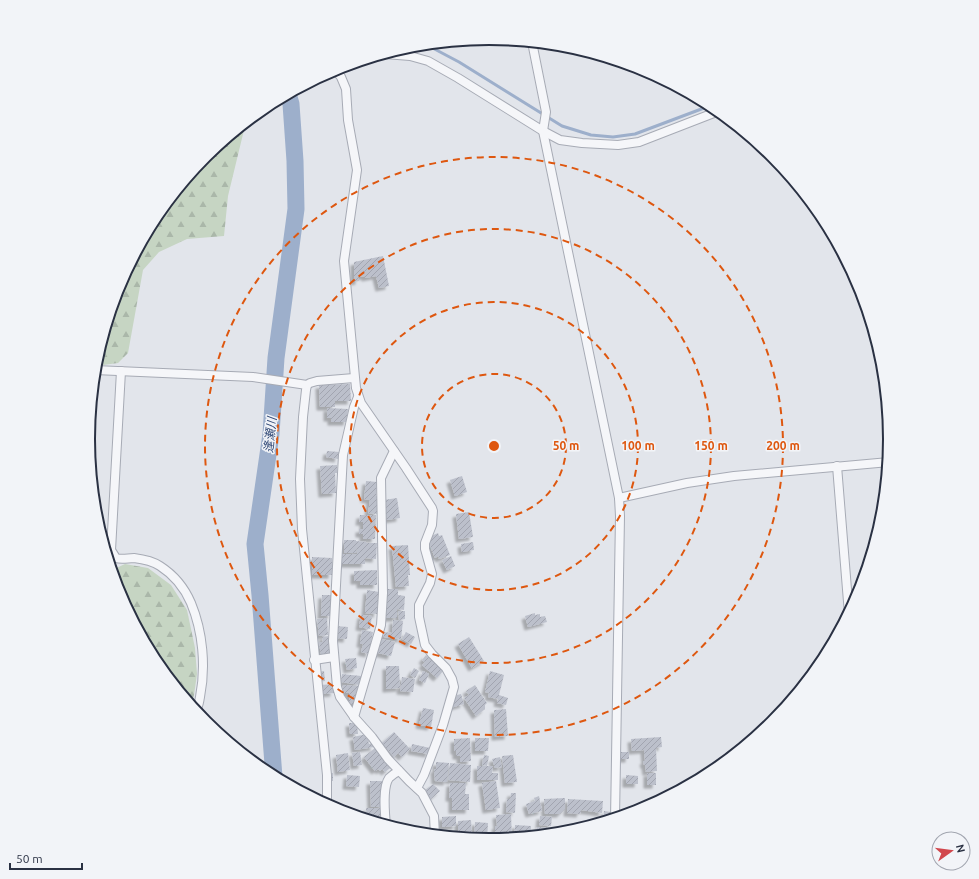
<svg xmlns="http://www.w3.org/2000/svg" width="979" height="879" font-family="Ubuntu,'Noto Sans JP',sans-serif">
<defs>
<pattern id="forest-firs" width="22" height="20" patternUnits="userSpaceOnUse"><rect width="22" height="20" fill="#c6d5c3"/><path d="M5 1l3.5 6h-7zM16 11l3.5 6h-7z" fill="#aab7a9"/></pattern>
<pattern id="building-hatch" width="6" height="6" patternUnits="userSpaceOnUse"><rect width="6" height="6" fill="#bcc0cb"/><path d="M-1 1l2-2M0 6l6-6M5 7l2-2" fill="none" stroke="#a2a5b0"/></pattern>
<filter id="shadow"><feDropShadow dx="-3.5" dy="3.5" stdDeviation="1" flood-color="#0004"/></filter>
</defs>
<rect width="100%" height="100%" fill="#e2e5eb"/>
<g fill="url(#forest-firs)">
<path d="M241 126 244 130 228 196 224 236 187 239 159 252 143 270 128 353 118 363 96 366V361L119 286 156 216 206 155Z"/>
<path d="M125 564 148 568 171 585 187 610 195 648 197 674 194 695 191 706 156 662 118 593 112 570Z"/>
</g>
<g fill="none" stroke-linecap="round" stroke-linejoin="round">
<path stroke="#9dafcb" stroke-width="3" d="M425 44 459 62 562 126 591 135 613 137 635 134 712 105"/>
<path stroke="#9dafcb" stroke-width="17" d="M274 777 260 595 255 544 271 434 276 358 296 209 295 161 291 104 288 94"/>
</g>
<g fill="url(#building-hatch)" filter="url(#shadow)">
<path d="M383 256 389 286 379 288 376 276 365 278V276L359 277V281L354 282V262Z"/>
<path d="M350 384 351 401H335V407H320L319 385Z"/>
<path d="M327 408 348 409 347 422H331V418H327Z"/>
<path d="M327 451 339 452 338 459 326 457Z"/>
<path d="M337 465V473H335L336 493 322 494 320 466Z"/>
<path d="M462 476 467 492 455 496 450 480Z"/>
<path d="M366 481 377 482 376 496 379 497 377 514 368 513 370 500 364 499Z"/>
<path d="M397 498 400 518 387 520 384 500Z"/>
<path d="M469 512 473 537 459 539 456 514Z"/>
<path d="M360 515H376L375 539H363V534H359V529H363V522H359Z"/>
<path d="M438 533 439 536 442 535 450 555 439 559 438 556 435 558 428 541 431 540 429 537Z"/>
<path d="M344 540H356V541L366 542V543H377L376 559 365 558V564H341V554H357V547L356 553H344Z"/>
<path d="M473 542 474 550 462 552 461 544Z"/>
<path d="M408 545 410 575H408L409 586 396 587 392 546Z"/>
<path d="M451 556 455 566 447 570 442 560Z"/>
<path d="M312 557 332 558V575H312Z"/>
<path d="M377 570V585H360V581H354V571Z"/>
<path d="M387 589H398V595L405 596 404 610 397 609V618H385Z"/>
<path d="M367 590 379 592 377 614 365 613Z"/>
<path d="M322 595H331V616H321Z"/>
<path d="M398 611H405V619L399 620Z"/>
<path d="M535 613V615L540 614V617L545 616 547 622 528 627 525 616Z"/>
<path d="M361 615 372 616 370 629 359 627Z"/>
<path d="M327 618 328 635 319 636 317 619Z"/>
<path d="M393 620 403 621 401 639 384 637V632L392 633Z"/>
<path d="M336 626 348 627 347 639 335 638Z"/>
<path d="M362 630 373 632 369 654 361 652 363 644H360Z"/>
<path d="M406 632 415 637 411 644 402 639Z"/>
<path d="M328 636 331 655 321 656 319 642H323L322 637Z"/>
<path d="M469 637 484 661 472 668 458 644Z"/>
<path d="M381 639 395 642 391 656 378 653Z"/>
<path d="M426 655 444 670 437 678 422 665 425 662 422 660Z"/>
<path d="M356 658 357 668 347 670 345 659Z"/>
<path d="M386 666H399L400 688 386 689Z"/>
<path d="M414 668 419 671 415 678 410 675Z"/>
<path d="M324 671 325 681 319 682 318 672Z"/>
<path d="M423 671 429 674 425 683 419 680Z"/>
<path d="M490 671 504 675 499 695 508 698 506 705 497 703 498 699 488 697 489 693 485 692Z"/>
<path d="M342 674 361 676 360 685 341 682Z"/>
<path d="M402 677 415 679 413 692 400 691Z"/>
<path d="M333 684 334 693 322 694 321 685Z"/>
<path d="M343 685 360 686 358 704H349V693H343Z"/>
<path d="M475 685 487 703 485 705V709L476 716 464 698 469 695 466 691Z"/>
<path d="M461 694 464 704 450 708 457 695Z"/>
<path d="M423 708 434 710 431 727 419 725Z"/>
<path d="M506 709 508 736 495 737 494 710Z"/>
<path d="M349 723H357L358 734H350Z"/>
<path d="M394 732 410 749 402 757 398 753 394 757 382 743Z"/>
<path d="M367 734 369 744 373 743 374 747 355 750 353 737Z"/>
<path d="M661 737 662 747 656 748 657 771 646 772 645 765H644L643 761H645L644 750 632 751 631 739Z"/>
<path d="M470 738 471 761 460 762V756H456V751H454V739Z"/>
<path d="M475 738H489L488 751H475Z"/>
<path d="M412 744 430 748 429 754 411 751Z"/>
<path d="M375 748 390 768 385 772 382 769 380 771 378 769 375 771 364 757Z"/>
<path d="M360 752 362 765 354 766 352 753Z"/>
<rect x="621" y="752" width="8" height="7"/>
<path d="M348 753 350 770 338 772 336 755Z"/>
<path d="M484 755 489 756 487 766 482 765Z"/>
<path d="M513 755 517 782 505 783 502 756Z"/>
<path d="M500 757 502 767 495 768 492 759Z"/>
<path d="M436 762 449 763 447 782 435 781 434 769H436Z"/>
<path d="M450 763 471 765 470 782 448 780Z"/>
<path d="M477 766H493L492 773H498V780H477Z"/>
<rect x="329" y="773" width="4" height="8"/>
<rect x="647" y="773" width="9" height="12"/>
<path d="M347 775 360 776 359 787 346 786Z"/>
<path d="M626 775 638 776V784H626Z"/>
<path d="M370 781H382L383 807H371Z"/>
<path d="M496 781 500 808 486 810 482 783Z"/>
<path d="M450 783H466L465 794H469V810H452V798H449Z"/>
<path d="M433 784 440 791 431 799 424 791Z"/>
<path d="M511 793H516L515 813 506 812 507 799H510Z"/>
<path d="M539 796 542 811 529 814 526 804 535 801 534 798Z"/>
<path d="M565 798V809L560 814H545L544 799Z"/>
<path d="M568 799 603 801 602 813 581 810 580 814 567 813Z"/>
<path d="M366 808H382L383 823 379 824 367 820Z"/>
<path d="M354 811V816L360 815V818L341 812Z"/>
<path d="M604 811 611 812 610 820 603 823Z"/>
<path d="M511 814 512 839 498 840V835H495V826H497L496 815Z"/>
<path d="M456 816V826L442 827V817Z"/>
<path d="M540 816 552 817 551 826 539 825Z"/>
<path d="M471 820 472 837 458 838V821Z"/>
<path d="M475 822 488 823 487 841 474 839Z"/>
<path d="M403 825 404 831 391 827Z"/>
<path d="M515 825 531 826 530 837 514 839Z"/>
<path d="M537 827 552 828 551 835 536 836Z"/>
</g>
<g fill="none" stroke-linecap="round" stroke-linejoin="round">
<g stroke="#a7abb5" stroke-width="10">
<g id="street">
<path d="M532 42 546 112 543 131 619 498 620 516 615 819"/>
<path d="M385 54 410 56 428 61 458 78 543 131 560 140 582 143 618 145 639 142 719 111"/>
<path d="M335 69 341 77 346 89 348 120 357 170 344 261 356 388 361 403 406 468 432 508 433 511 432 525 425 543V549L432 574 430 583 419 605V617L425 645 432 654 446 668 452 679 454 687 443 725 424 775 417 788"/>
<path d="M95 370 253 377 307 385"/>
<path d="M121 371 111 550 116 558C122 560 128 558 134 558 142 559 154 562 160 566 174 575 185 589 191 603 203 632 206 667 200 697 199 702 199 707 195 711"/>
<path d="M358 397 354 407 343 455 333 641 337 687 340 697 354 717 372 737 388 759 409 781 422 793 434 816 435 836"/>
<path d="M837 466 849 614"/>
<path d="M619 498 687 483 734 476 889 462"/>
<path d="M314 660 334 657"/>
<path d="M354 717 381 625 383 593 381 478 394 451"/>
<path d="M327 806V775L302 529 300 479 303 417 306 390 307 385 310 383 317 381 354 378"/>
<path d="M386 826C385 814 382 788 389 778 392 775 395 773 399 771"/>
</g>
</g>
<use href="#street" stroke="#f5f6f9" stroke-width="8"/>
</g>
<g fill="none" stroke="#de570f" stroke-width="2" stroke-dasharray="7 5">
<circle cx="494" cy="446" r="72"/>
<circle cx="494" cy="446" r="144"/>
<circle cx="494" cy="446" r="217"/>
<circle cx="494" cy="446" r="289"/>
</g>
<g text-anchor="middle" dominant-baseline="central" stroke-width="3" stroke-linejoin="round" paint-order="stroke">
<g font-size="12" font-style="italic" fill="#334b78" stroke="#f2f4f8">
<text transform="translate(270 435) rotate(-84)">逢瀬川</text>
</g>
</g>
<path d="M0 0H979V879H0ZM95 439a394 394 0 1 1 788 0a394 394 0 1 1-788 0Z" fill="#f2f4f8" fill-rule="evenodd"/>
<path fill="none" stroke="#2a3143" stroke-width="2" d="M95 439a394 394 0 1 1 788 0a394 394 0 1 1-788 0Z"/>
<circle cx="494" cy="446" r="6" fill="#de570f" stroke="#f2f4f8" stroke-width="2"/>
<g font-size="12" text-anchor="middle" font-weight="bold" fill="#de570f" stroke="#f2f4f8" stroke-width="3" stroke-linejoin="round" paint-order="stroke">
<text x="566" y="450">50 m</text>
<text x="638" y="450">100 m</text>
<text x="711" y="450">150 m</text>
<text x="783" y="450">200 m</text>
</g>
<g transform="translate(951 851) rotate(76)"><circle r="19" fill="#f2f4f8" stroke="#a2a6b0"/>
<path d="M0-3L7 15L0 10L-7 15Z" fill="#d1474d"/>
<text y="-6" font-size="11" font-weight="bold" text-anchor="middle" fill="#2a3143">N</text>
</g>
<path d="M10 863v6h72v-6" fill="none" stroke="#2a3143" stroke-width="2"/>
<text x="16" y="863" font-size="12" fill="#2a3143" stroke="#f2f4f8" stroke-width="3" paint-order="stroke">50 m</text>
</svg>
